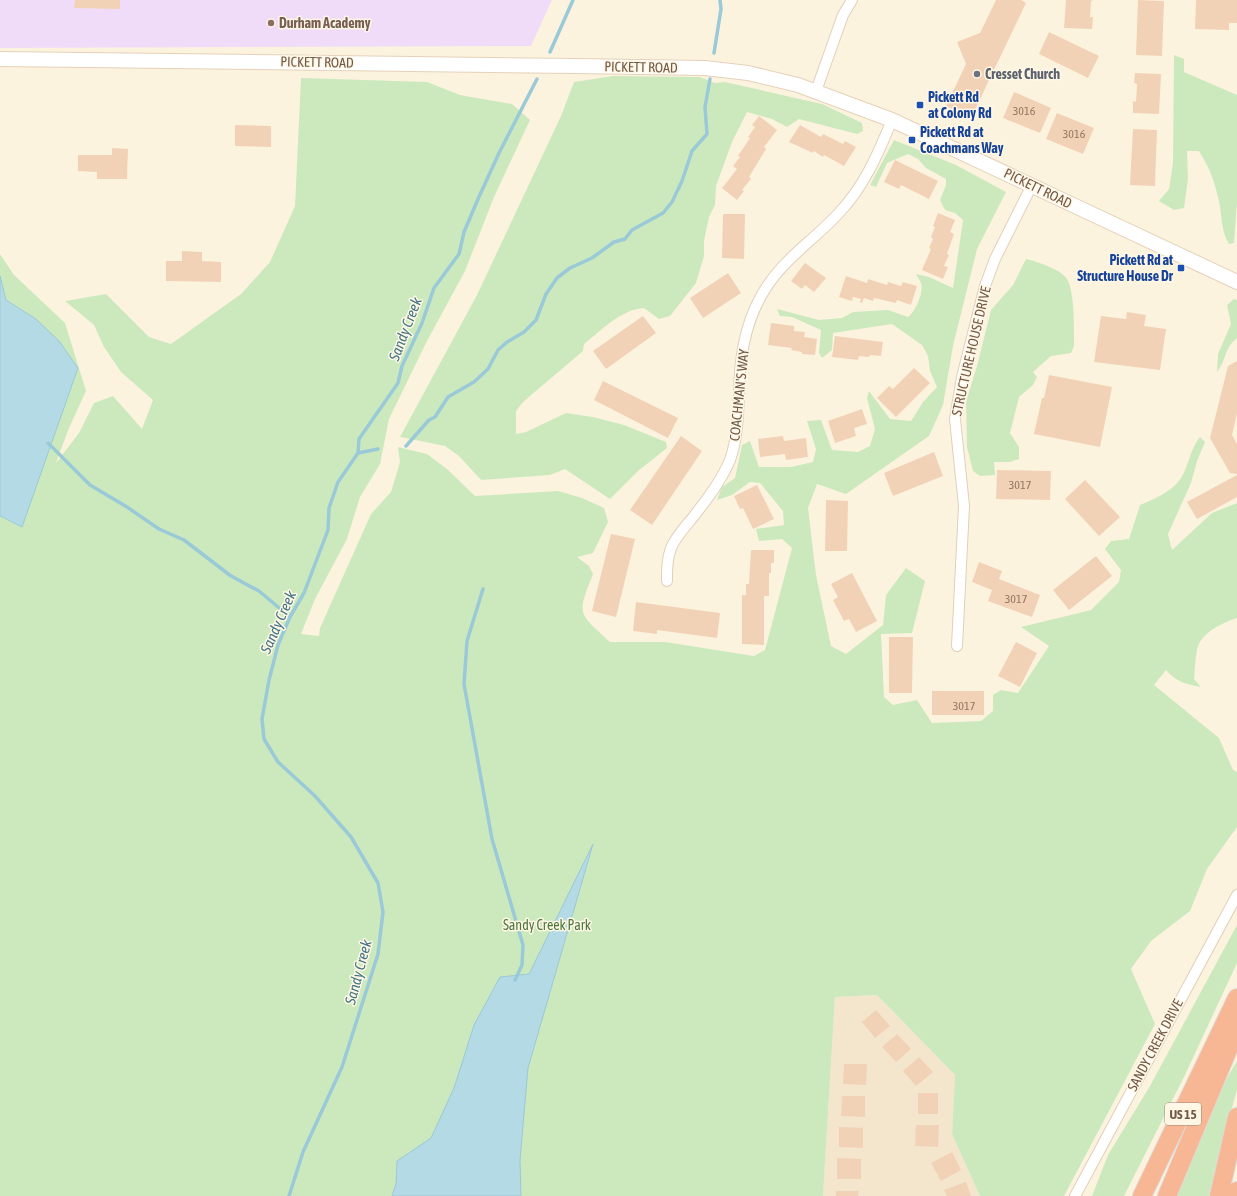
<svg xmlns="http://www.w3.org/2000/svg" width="1237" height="1196" font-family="'Asap Condensed',sans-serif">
<rect width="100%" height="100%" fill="#fcf3df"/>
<path fill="#f4e5cd" d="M877 995 955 1075 952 1134 980 1196H823L835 997Z"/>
<path fill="#f0dcf8" d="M0 0H552L531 46 0 48Z"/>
<g fill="#cce9be">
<path d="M1174 55 1184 59V72L1237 95V203L1234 243 1229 244C1222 232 1222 221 1220 207 1216 185 1211 170 1199 151H1187L1188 179 1184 208 1174 210 1159 201 1169 189 1173 163Z"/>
<path d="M613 76 700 77 715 83 725 82 822 104 862 123 863 131 857 134 799 119 787 127 772 119 747 112 732 142 716 186 715 205 709 217 704 241V256L696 283 670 316 659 319 644 308C620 310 602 330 584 344L583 351 523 402 516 411V434L526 432 566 413 593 417 624 425 666 442 667 448 638 471 610 499 565 469 550 475 481 480 459 456 445 446 400 437 477 295 561 116 574 82Z"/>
<path d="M301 78 427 82 460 95 512 104 530 120 494 197 465 271 427 341 389 419 380 464 360 497 347 539 315 599 301 634 319 636 320 628 371 514 391 492 400 462 398 447 427 454 447 469 475 496 558 491 582 498 604 508 608 522 593 553 577 557 589 566 593 574C577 615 577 612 610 642H665L754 656 765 650 792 548 782 539 759 541 756 529 784 525 783 511 760 483 750 482 732 495 717 500 722 487 735 478 742 445 750 441 759 467H791L813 462 816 449 807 421 821 420 832 450 858 452 870 446 875 429 867 398 869 391 890 419 911 421 923 402 937 387 930 371 928 356 922 345 892 324 833 333 832 350 822 358 819 353 821 330 792 317 780 316 777 309 819 320 842 318 853 312 888 310 908 317C915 312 924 293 921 283 920 280 917 277 916 274L929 277 953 288 963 220 955 213 945 210 940 200 946 185V179L926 168 918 159 908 154 887 163 876 187 870 185 894 140 956 165 1006 192 977 249 953 346 943 405 929 436 846 494 817 484 808 508 816 575 831 646 846 654 883 625 886 595 906 568 925 581 912 633 881 634 884 697 893 705 917 700 932 723 981 721 993 711V695L1001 690 1018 693 1049 646 1021 627 1091 610 1119 582 1121 570 1105 549 1111 541 1129 539 1140 505C1154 499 1172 492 1181 478 1189 465 1190 449 1200 437L1205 442 1197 461 1191 483 1168 534 1172 550 1212 513 1237 503V618C1222 623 1200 633 1197 650 1195 659 1195 669 1194 679L1201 687C1186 684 1176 682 1166 670L1154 685 1219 738 1233 770 1237 772V827L1207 869 1190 911 1151 941 1131 969 1155 1024 1064 1196H980L952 1134 955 1075 877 995 835 997 823 1196H0V514L36 319 6 300 0 277V254L14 275 65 323 86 391 69 428 56 463 79 433 94 403 113 396 142 429 153 400 121 372 104 347 94 325 65 301 106 294 149 337 171 344 241 294 270 262 295 206Z"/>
<path d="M1026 259C1036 261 1062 270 1067 279 1075 292 1074 330 1074 346L1071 353 1051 356 1033 372 1037 377 1033 385 1019 397 1010 433 1019 447V459L1010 462H994L995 475 980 476 973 471 967 447 966 402 977 366 991 310 1013 285Z"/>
<path d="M1234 299 1237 300V338C1223 350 1227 359 1217 372L1218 354 1231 324 1227 305Z"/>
<path d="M1237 925V963L1185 1075 1124 1196H1092L1108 1155 1150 1086Z"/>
<path d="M1237 1061V1089L1209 1196H1175L1224 1083Z"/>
</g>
<g fill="#b4dae5" stroke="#9ac9d7">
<path d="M0 276 6 300 36 319 59 341 78 368 22 527 0 516Z"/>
<path d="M593 844 528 1068 520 1160 521 1196H392L396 1184 397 1161 431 1138 454 1088 474 1025 500 977 529 974Z"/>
</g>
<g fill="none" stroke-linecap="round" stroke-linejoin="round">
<g stroke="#9ac9d7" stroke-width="3.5">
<path d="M550 52 573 0"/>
<path d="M714 53 721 9 720 0"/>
<path d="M48 443 90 485 127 507 159 529 184 540 231 576 259 591 290 617"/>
<path d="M406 446 429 420 435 417 448 397 474 382 488 369 498 350 507 342 524 332 536 320 546 294 557 278 570 268 592 258 614 242 625 239 632 230 663 213 672 202 682 181 692 151 707 134 705 107 710 79"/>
<path d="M358 453 378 449"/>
<path d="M483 589 467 641 464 684 492 839 523 945 522 965 515 980"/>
<path d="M289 1196 303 1152 342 1067 378 954 383 912 378 883 351 837 315 796 278 762 264 739 262 719 269 680 278 645 290 617 304 593 328 530 329 508 338 482 358 453 359 439 398 383 402 366 422 323 434 288 459 254 464 232 478 199 499 153 537 79"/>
</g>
</g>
<g fill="#f2d2b6">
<path d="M75 0H120V9L74 8Z"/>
<path d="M996 0H1021L1026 3 971 118 946 106 966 64 957 42 980 33Z"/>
<path d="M1066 0H1093L1091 1 1090 17H1093L1092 29 1064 28Z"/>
<path d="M1138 0 1164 1 1162 56 1136 55Z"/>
<path d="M1196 0H1237V23H1229V30L1195 29Z"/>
<path d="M1049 32 1099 56 1088 78 1039 54Z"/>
<path d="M1135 73 1161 74 1159 114 1133 113V101L1136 102 1137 84 1134 83Z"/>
<path d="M1014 92 1051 108 1040 133 1003 118Z"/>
<path d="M1057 113 1094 128 1083 154 1046 139Z"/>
<path d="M759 116 777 130 764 147 766 149 749 177 751 179 742 190 744 191 737 200 722 188 737 169 733 166 740 157 738 156 750 138 748 137 755 127 752 125Z"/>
<path d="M235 125 271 126V147L235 146Z"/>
<path d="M800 125 821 137 823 134 843 144 845 141 856 147 844 166 824 155 823 157 814 151 813 153 789 142Z"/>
<path d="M1133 129 1157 130 1155 186 1130 185Z"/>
<path d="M112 148 128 149 127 179H97V172L78 171V155H112Z"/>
<path d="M895 160 938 181 929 199 901 185 899 189 884 182Z"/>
<path d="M938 213 955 220 950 232 954 234 947 254 949 255 944 266 948 267 943 279 922 270 931 249 929 248 933 239 931 237 935 227 933 226Z"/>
<path d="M723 214H745L744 259 722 258Z"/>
<path d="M182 251 202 252V261L221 262V282L166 281V261H182Z"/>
<path d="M805 263 826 278 814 292 805 285 802 289 791 281Z"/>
<path d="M728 273 741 293 703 318 690 298Z"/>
<path d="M846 276 867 283 868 279 887 285 888 282 901 286 903 282 917 286 911 305 897 300 896 303 874 298 873 301 864 298 862 303 860 302 861 299 853 297 852 301 839 297Z"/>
<path d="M1127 312 1146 315 1144 326 1166 329 1160 370 1094 362 1101 316 1126 319Z"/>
<path d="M643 316 656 333 606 369 593 351Z"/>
<path d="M771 323 794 326V331L805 332 804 337 817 339 815 355 802 354V352L791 350 792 348 768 345Z"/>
<path d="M835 336 883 342 881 356 870 355 869 357 859 356 858 360 832 357Z"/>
<path d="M1237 361V414L1232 435 1237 444V474L1230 473 1210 438 1228 366Z"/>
<path d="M914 368 930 383 896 417 877 398 889 386 893 389Z"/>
<path d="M1049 375 1112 387 1100 447 1034 434 1042 398H1044Z"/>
<path d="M603 381 678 418 668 438 594 400Z"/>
<path d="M862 409 867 424 854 428 856 436 835 443 828 421Z"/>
<path d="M681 436 702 451 652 525 630 510Z"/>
<path d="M783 436 784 441 806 438 808 457 786 460 785 454 760 457 758 439Z"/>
<path d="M934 452 943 476 893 496 884 473Z"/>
<path d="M997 470 1051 471 1050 500 996 499Z"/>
<path d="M1237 475V497L1197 519 1187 502Z"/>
<path d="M1085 480 1120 517 1099 536 1065 499Z"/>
<path d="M757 485 774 519 753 529 743 508 740 509 734 496Z"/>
<path d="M826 500 848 501 847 551H825Z"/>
<path d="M611 534 635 539 616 617 592 611Z"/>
<path d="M751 550H774V563H771V573H769V596H764V645L742 644V595H746V584H749Z"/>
<path d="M1096 556 1112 576 1069 610 1053 590Z"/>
<path d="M979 562 1002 571 999 579 1040 595 1032 617 988 601 992 590 972 582Z"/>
<path d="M852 573 877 621 856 632 849 619 844 621 833 600 838 597 831 584Z"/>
<path d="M636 602 720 613 717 638 657 630V634L633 631Z"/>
<path d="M889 637H913L912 693H889Z"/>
<path d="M1016 642 1037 653 1020 687 998 676Z"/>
<rect x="932" y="691" width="52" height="24"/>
<path d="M876 1010 890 1026 875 1038 862 1022Z"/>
<path d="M897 1034 911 1049 896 1062 882 1047Z"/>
<path d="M919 1057 933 1072 916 1086 903 1071Z"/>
<path d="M844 1064H867L866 1085 843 1084Z"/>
<rect x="918" y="1093" width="20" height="21"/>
<path d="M842 1096H865V1117L841 1116Z"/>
<path d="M916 1125H939L938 1147 915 1146Z"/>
<path d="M839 1127 863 1128V1148L839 1147Z"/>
<path d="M952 1152 961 1170 941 1181 931 1163Z"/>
<path d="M837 1158 861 1159V1179H837Z"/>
<path d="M966 1182 971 1196H947L944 1190Z"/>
<path d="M836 1191H859L858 1196H836Z"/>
</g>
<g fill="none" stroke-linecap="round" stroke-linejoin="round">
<g stroke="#e0cfbb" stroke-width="12">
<g id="street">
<path d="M816 91 843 15 852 0"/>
<path d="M667 581C667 569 667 559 671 548 676 536 686 526 694 516 708 498 721 481 730 460 737 440 738 418 739 397 739 364 743 330 759 300 779 261 809 245 838 214 864 187 878 154 892 120"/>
<path d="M957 646 964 506 955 419 962 377 985 286 995 259 1032 185"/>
<path d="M1075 1196 1237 895"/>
</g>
</g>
<g stroke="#e5d1b9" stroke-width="16">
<path id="secondary" d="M0 59 575 66 705 68 748 73 798 85 892 120 1237 282"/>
</g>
<g stroke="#e0dad7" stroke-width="20">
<g id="highway">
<path d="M1142 1196 1237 998"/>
<path d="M1167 1196 1237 1028"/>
<path d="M1219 1196 1237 1117"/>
<path d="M1236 1196 1237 1191"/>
</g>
</g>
<use href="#street" stroke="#fff" stroke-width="10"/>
<use href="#secondary" stroke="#fff" stroke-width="14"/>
<use href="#highway" stroke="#f7b694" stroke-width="18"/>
</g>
<circle fill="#8d6e63" stroke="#fff7e5" stroke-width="1.5" cx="271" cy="23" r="4"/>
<circle fill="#6b7280" stroke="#fff7e5" stroke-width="1.5" cx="977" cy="74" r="4"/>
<g fill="#1a4fb4" stroke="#fff7e5" stroke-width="1.5">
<rect x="916" y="101" width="8" height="8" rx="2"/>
<rect x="908" y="136" width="8" height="8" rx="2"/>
<rect x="1177" y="264" width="8" height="8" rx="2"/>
</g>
<g text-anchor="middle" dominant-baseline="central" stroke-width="3" stroke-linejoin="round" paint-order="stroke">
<g font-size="12" fill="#927763">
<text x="1024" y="111">3016</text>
<text x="1074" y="134">3016</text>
<text x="1020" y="485">3017</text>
<text x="1016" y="599">3017</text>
<text x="964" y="706">3017</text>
</g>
<rect fill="#fff7e5" stroke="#9c8876" stroke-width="1" x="1165" y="1103" width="36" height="22" rx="3"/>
<g font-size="13" font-weight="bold" fill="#725947">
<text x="1183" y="1114">US 15</text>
</g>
<g font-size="14" font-weight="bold" fill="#785e54" stroke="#fff7e5" text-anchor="start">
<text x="279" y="23">Durham Academy</text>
</g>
<g font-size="14" fill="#725947" stroke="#fff7e5">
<text transform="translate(317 62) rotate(1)">PICKETT ROAD</text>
<text transform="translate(641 67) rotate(1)">PICKETT ROAD</text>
<text transform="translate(1038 188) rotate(26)">PICKETT ROAD</text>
<text transform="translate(971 351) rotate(-77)">STRUCTURE HOUSE DRIVE</text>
<text transform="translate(739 395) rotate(-84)">COACHMAN'S WAY</text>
<text transform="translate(1155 1045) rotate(-62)">SANDY CREEK DRIVE</text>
</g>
<g font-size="14" font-weight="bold" fill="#5b616d" stroke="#fff7e5" text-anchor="start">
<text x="985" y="74">Cresset Church</text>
</g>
<g font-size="14" font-weight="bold" fill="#164399" stroke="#fff7e5" text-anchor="start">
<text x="928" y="97">Pickett Rd<tspan x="928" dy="16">at Colony Rd</tspan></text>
<text x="920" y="132">Pickett Rd at<tspan x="920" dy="16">Coachmans Way</tspan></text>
<text x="1173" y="260" text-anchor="end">Pickett Rd at<tspan x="1173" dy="16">Structure House Dr</tspan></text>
</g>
<g font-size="14" fill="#4c783f" stroke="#fff7e5">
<text x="547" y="925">Sandy Creek Park</text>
</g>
<g font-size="15" font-style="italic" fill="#417586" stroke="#fff7e5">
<text transform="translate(405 329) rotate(-69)">Sandy Creek</text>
<text transform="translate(278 622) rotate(-66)">Sandy Creek</text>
<text transform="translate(358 972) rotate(-75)">Sandy Creek</text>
</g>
</g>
</svg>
